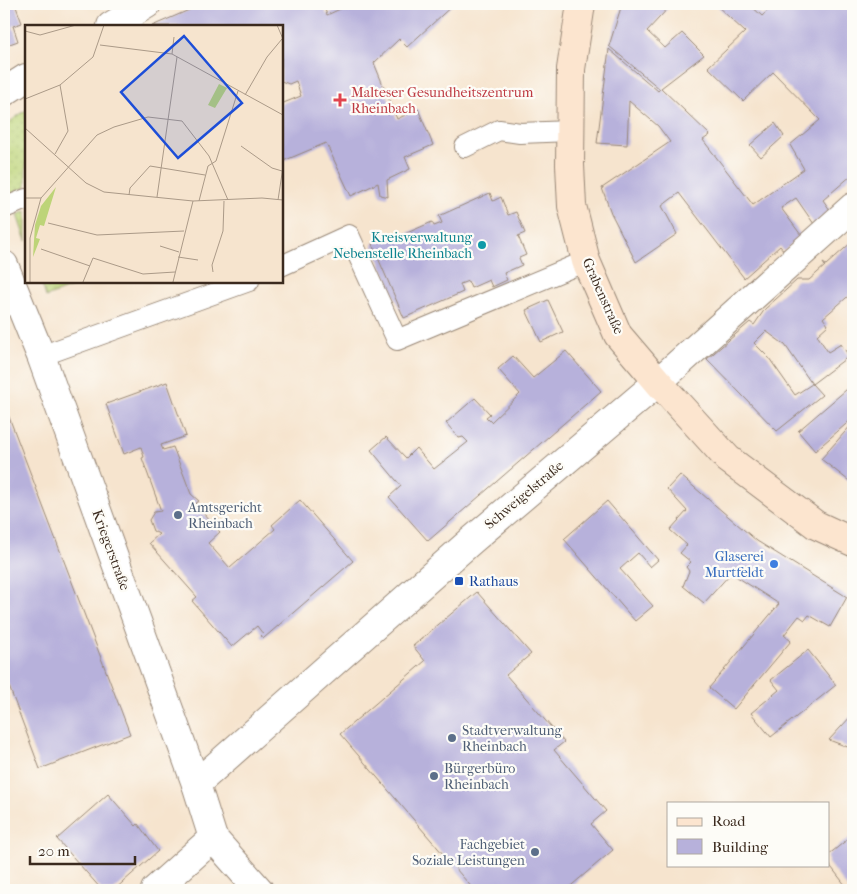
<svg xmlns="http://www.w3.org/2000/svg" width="857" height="894" font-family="'IM FELL French Canon',serif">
<defs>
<pattern id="grass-dots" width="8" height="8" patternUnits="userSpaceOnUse" patternTransform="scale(1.25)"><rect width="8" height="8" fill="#bdd478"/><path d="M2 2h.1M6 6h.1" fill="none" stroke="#a3b667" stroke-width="1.8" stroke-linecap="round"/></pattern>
</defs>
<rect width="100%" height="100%" fill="#fdfcf7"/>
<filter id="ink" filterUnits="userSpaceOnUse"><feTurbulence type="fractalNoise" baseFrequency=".02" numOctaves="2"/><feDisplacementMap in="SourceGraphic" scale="10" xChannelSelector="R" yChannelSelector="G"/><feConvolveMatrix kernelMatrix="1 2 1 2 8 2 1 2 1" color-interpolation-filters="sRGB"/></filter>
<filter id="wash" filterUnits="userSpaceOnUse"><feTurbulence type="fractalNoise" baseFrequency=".0096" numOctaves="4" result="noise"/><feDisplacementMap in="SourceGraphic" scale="20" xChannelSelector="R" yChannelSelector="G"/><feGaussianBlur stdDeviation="1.12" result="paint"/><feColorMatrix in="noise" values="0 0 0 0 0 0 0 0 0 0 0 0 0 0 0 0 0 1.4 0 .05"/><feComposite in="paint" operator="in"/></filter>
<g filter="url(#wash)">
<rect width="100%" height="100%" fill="#f6e4ce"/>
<g fill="url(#grass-dots)" stroke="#7c7f4b">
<path d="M26 110V187L9 194 4 180V126Z"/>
<path d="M26 211V241L17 215Z"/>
<path d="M41 281H87L46 297Z"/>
</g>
<g id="blocks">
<g fill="#b7b1db" fill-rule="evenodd">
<path d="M4 4H15L22 23 13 26 18 41 4 46Z"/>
<path d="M203 4H315L324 7 327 15 351 4H454L407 47 399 39 374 63 397 119 418 109 433 145 405 157 410 169 387 180 388 197 380 195 378 183 351 196 326 143 281 162V104L301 96 296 81 289 84 281 81V26H152Z"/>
<path d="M622 4H672L647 31 665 48 682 33 704 55 661 88 710 135 703 140 753 205 804 169 790 145 820 120 773 72 743 101 708 67 745 32 715 4H749L762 16 775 4H853V174L823 200 830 210 814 224 796 198 781 208 801 235 784 251 780 246 744 278 679 193 662 206 677 234 636 262 611 213 602 188 670 142 658 126 629 101 627 145 597 143 609 49 658 91 660 89 609 46Z"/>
<path d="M775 123 784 136 761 157 750 145Z"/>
<path d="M490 193 493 201 501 197 508 215 516 212 525 233 518 236 526 255 519 258 522 265 504 273 507 280 492 287 489 280 471 288 468 281 460 284 463 292 404 318 372 244 389 236 391 240 432 222 434 226 442 223 439 216Z"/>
<path d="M853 241V292L823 318 828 325 817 335 828 352 841 344 849 356 812 384 822 395 777 431 707 359 750 322 754 325 765 309 797 280H809L825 266 823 263 826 265ZM766 331 785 345 812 384 795 395 769 358 754 343Z"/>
<path d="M548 300 563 332 541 342 526 310Z"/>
<path d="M566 351 601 391 428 541 389 497 401 486 371 450 386 437 406 458 416 448 434 469 468 442 463 437 459 438 446 423 475 398 490 414 486 417 491 422 520 394 498 369 513 356 533 378Z"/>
<path d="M167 382 186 436 161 445 163 450 173 447 191 494 199 501 195 504 220 532 208 543 230 568 275 529 272 525 300 500 353 561 264 638 261 636 263 634 257 626 232 647 192 601 197 597 149 543 159 534 153 531 149 520 154 512 161 511 142 458 144 457 141 447 124 454 106 404Z"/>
<path d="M853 384V418L815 451 798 431Z"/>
<path d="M4 404 130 734 40 769 4 673Z"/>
<path d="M853 423V484L821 459Z"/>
<path d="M680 475 757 541 847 597 830 627 809 615 805 620 799 616 784 635 791 641 734 709 709 688 779 604 731 573 704 603 683 586 689 571 686 567 691 562 680 553 687 545 670 530 687 511 667 489Z"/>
<path d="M607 501 658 560 650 567 638 553 620 569 653 606 635 621 564 539Z"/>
<path d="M477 592 531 654 506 675 564 742 554 750 606 811 591 824 613 850 566 890H474L340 734 425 661 413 646Z"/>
<path d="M808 650 836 685 771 737 751 713 779 690 771 680Z"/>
<path d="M853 714V749L829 740Z"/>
<path d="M108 794 136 826 138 824 158 851 114 890H102L57 839Z"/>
<path d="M853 835V890H849L828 863V855Z"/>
</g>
</g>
</g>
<g filter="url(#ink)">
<use href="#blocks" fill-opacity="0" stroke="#988776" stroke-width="1"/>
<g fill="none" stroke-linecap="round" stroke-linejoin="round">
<g stroke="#988776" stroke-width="22">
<g id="lane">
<path d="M465 147 499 130 520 133 570 131"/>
<path d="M4 208 26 199"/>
<path d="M281 266 349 235 397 340 586 261"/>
<path d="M41 356 249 281"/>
</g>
</g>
<g stroke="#988776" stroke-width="30">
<g id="street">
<path d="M111 26 147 4"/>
<path d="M4 92 26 78"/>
<path d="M4 265 41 356 196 784 213 838 259 890"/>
<path d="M196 784 471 541 658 382 853 207"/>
<path d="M155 890 213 838"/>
</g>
</g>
<g stroke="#988776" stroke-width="30">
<path id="secondary" d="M581 4 571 69 570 165 572 206 586 261 618 335 658 382 728 459 816 525 853 542"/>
</g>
<use href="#lane" stroke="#fff" stroke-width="20"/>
<use href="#street" stroke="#fff" stroke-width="28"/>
<use href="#secondary" stroke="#fce5cf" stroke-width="28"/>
</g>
</g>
<path fill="#e0444e" stroke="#fdfcf7" stroke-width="2" d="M337.5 92.5h5v5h5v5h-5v5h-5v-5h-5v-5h5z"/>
<circle fill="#0f9aa8" stroke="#fdfcf7" stroke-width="2" cx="482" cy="245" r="5"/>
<g fill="#5c6f8a" stroke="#fdfcf7" stroke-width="2">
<circle cx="178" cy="515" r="5"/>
<circle cx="452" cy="738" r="5"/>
<circle cx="434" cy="776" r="5"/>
<circle cx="535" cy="852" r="5"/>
</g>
<circle fill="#3f7fe0" stroke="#fdfcf7" stroke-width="2" cx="774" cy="564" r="5"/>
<rect fill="#1a4fb4" stroke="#fdfcf7" stroke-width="2" x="454" y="576" width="10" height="10" rx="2.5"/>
<g text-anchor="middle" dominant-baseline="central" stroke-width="4.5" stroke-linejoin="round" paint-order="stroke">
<g font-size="14" fill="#be3a42" stroke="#fdfcf7" text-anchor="start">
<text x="351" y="92">Malteser Gesundheitszentrum<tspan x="351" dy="16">Rheinbach</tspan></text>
</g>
<g font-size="14" fill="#0d838f" stroke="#fdfcf7" text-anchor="end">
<text x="472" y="237">Kreisverwaltung<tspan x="472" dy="16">Nebenstelle Rheinbach</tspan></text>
</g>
<g font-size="14" fill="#3b2a1e" stroke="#fdfcf7">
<text transform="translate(603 296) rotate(66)">Grabenstraße</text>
<text transform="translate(524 495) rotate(-40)">Schweigelstraße</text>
<text transform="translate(111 550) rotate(70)">Kriegerstraße</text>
</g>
<g font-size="14" fill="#4e5e75" stroke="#fdfcf7" text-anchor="start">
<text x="188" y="507">Amtsgericht<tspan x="188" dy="16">Rheinbach</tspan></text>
<text x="462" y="730">Stadtverwaltung<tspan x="462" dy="16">Rheinbach</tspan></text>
<text x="444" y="768">Bürgerbüro<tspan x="444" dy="16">Rheinbach</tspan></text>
<text x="525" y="844" text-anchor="end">Fachgebiet<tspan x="525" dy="16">Soziale Leistungen</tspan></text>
</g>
<g font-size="14" fill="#366cbe" stroke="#fdfcf7" text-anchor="end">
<text x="764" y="556">Glaserei<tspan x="764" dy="16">Murtfeldt</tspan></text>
</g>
<g font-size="14" fill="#164399" stroke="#fdfcf7" text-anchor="start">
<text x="469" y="581">Rathaus</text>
</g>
</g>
<g transform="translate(25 25)">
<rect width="258" height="258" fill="#f6e4ce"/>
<path d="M194 59 202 63 190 83 183 80ZM31 162 19 201 15 200 11 213 15 214 8 232 10 200 16 181Z" fill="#bdd478"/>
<path fill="none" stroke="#ab9a88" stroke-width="1" d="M252 0 258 14M0 6 15 10 51 0M75 20 147 29 258 90M147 29 149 12M220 70 242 32 257 14M0 74 35 60 68 32 79 0M0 103 61 158 79 167 168 176 237 173 258 175M216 121 247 143 257 146M30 129 43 106 35 60M104 170 105 163 125 141 180 150M132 172 152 32M0 173H16M253 175 258 142M174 176 183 141 191 136 213 66M23 198 72 210 159 206M135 221 154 227M16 224 65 241M153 232 173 235M188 247 187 240 198 206 199 176M5 257V213L16 173 72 110 89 102 123 92 157 96 184 131 203 175M58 257 68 233 118 249 150 247M148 257 168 176"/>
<path fill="#1d4ed8" fill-opacity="0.15" stroke="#1d4ed8" stroke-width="2.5" d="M159 11 217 78 153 133 96 67Z"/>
<rect width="258" height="258" fill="none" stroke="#3b2a1e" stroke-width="2.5"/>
</g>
<rect width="857" height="894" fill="none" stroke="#fdfcf7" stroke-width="20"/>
<rect x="667" y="802" width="162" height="65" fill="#fdfcf7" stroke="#afa8a0"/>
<rect x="677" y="818" width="25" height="8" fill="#fce5cf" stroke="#afa8a0"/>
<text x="712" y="826" font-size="15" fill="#3b2a1e">Road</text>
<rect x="677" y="839" width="25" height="15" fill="#b7b1db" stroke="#afa8a0"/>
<text x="712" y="852" font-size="15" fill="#3b2a1e">Building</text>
<path d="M30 856v8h105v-8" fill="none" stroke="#3b2a1e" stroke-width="2.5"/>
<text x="38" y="856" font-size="15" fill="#3b2a1e" stroke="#fdfcf7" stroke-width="4" paint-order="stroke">20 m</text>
</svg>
